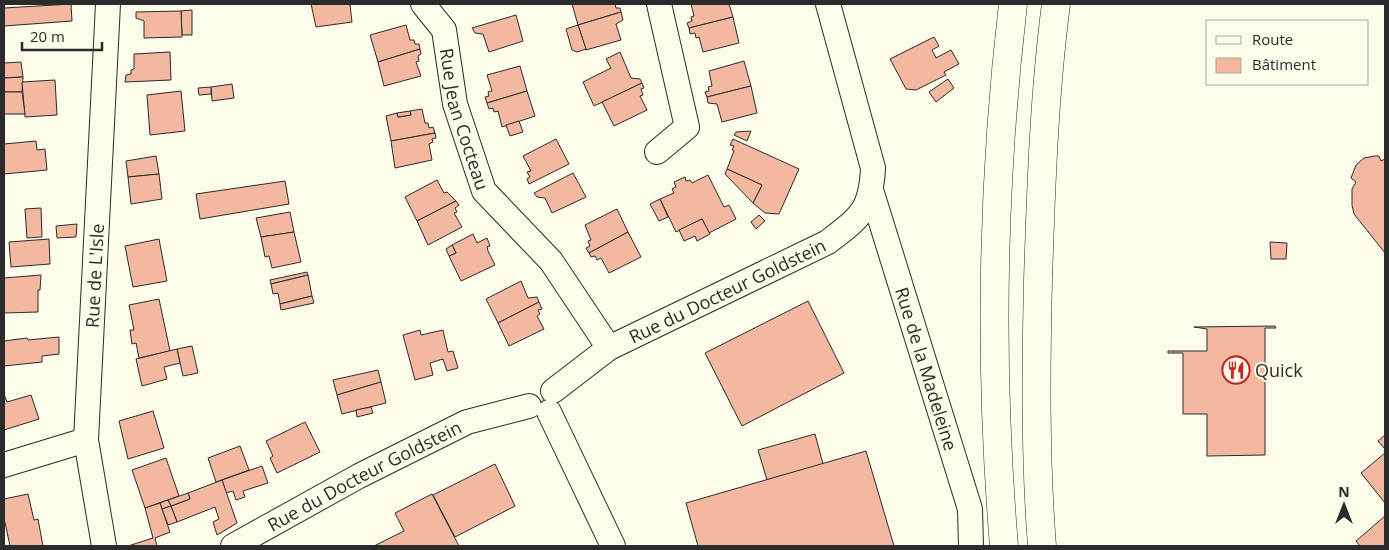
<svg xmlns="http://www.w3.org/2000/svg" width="1389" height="550" font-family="'Open Sans',sans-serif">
<rect width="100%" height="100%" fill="#fdfbea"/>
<g fill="#f2b8a0" stroke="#2b2b2b">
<path d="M71 4 72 21 4 26V8Z"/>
<path d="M311 4H353L350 5 352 22 316 27Z"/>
<path d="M572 4H615L616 8H620L621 12 578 25Z"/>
<path d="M691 4H729L733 17 689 28 687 23 692 21 691 17 694 16Z"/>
<path d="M192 10V35H182L181 11Z"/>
<path d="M181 11 182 37 144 38V21L136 18V12Z"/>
<path d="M621 12 623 20 616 24 621 40 586 50 578 25Z"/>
<path d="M516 15 523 41 489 52 483 34 475 33 472 28Z"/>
<path d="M733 17 739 43 703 52 699 37 696 38 695 33 690 34 689 28Z"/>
<path d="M406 25 410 40H414L415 44H419L420 49 378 62 370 35Z"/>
<path d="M578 25 586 49 577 52 572 50 566 29Z"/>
<path d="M934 37 939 46 932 50 936 58 951 50 959 64 944 72 946 75 916 90 906 89 890 59Z"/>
<path d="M420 49 421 54 418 56 419 61 416 62 421 76 384 86 378 62Z"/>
<path d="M170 52 171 80 125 82 126 75 131 74V70L134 69V54Z"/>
<path d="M620 52 631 78 640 79 642 83 594 106 583 82 611 68 606 59Z"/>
<path d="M744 61 751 86 707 97 705 92 709 91 708 87 712 86 709 71Z"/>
<path d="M21 62 23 77 4 78V63Z"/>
<path d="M520 66 527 91 487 103 485 97 489 96 488 92 492 91 487 75Z"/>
<path d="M23 77 22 92H4V78Z"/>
<path d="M948 79 954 88 936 102 929 92Z"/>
<path d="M55 80 57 115 25 117 22 82Z"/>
<path d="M642 83 644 88 641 89 643 95 640 96 647 110 614 126 602 102Z"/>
<path d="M232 84 234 98 212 101 211 87Z"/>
<path d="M751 86 757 113 722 122 717 104 708 103 707 97Z"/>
<path d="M211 87V94L199 95 198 88Z"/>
<path d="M181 91 185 131 150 135 147 95Z"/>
<path d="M527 91 535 116 502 127 498 111 494 112 493 108 489 109 487 103Z"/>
<path d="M4 92H22L25 114H4Z"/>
<path d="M422 109 425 123H428L429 128 433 127 435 133 391 141 386 116 397 113 398 117 411 115 410 111Z"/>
<path d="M410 111 411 115 398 117 397 113Z"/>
<path d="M519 121 523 132 510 136 506 125Z"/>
<path d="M751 131 747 141 734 135 736 132Z"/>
<path d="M435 133 436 138 432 139 433 142 429 144 432 160 395 168 391 141Z"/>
<path d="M556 139 569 164 529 184 527 179 530 177 527 172 531 171 523 156Z"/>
<path d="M733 139 799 169 779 214 765 213 753 203 762 185 727 169 734 151 732 150 734 146 730 145Z"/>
<path d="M36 141 37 150 45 149 47 170 4 174V144Z"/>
<path d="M156 156 159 174 128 177 126 161Z"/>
<path d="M1375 156H1379L1381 161 1385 159V253L1354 214 1352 205V189L1356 182 1351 178 1356 165 1364 158Z"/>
<path d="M727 169 762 185 753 203 725 174Z"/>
<path d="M573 173 586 197 552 213 545 198 537 197 534 193Z"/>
<path d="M159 174 162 199 131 204 128 177Z"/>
<path d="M708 175 724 207 729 205 736 219 709 233 702 219 676 232 660 199 674 193 672 189 676 187 674 182 685 177 686 181 690 180 692 183Z"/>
<path d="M437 180 444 193 447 192 456 201 417 221 405 197Z"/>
<path d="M285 181 289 204 200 219 196 194Z"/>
<path d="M660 199 668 217 659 221 650 204Z"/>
<path d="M456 201 459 205 455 208 457 212 454 213 462 227 428 245 417 221Z"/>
<path d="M41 208 42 237 27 238 25 209Z"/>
<path d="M617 209 628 232 589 253 586 248 590 246 588 241 591 240 585 225Z"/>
<path d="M290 212 294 232 261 237 256 218Z"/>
<path d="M759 215 765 221 756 229 751 222Z"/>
<path d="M702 219 710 234 697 241 695 236 684 241 679 230Z"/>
<path d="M77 224 76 237 57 238 56 226Z"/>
<path d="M294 232 301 262 272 268 269 256 265 257 261 237Z"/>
<path d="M628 232 641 257 609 273 601 258 597 260 595 256 591 257 589 253Z"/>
<path d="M473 234 477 243 487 238 490 246 487 247 488 251 495 265 461 281 449 256 456 253 452 245Z"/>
<path d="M49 239 50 264 11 267 9 242Z"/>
<path d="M159 239 167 281 133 287 125 246Z"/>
<path d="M1270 242 1287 243 1286 259H1271Z"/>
<path d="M452 245 456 253 449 256 446 249Z"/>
<path d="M307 272 308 275 271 284 270 280Z"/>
<path d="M41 275 40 290H38V312L4 313V278Z"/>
<path d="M308 275 312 296 280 304 278 293 273 294 271 284Z"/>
<path d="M521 281 528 298 537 297 539 302 498 323 486 299Z"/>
<path d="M312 296 314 303 281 310 280 304Z"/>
<path d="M159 299 170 351 139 358 136 343 132 344 130 330H134L129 305Z"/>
<path d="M808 301 844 373 742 426 705 353Z"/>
<path d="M539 302 542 309 538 310 540 314 537 316 544 329 509 346 498 323Z"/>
<path d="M1275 326 1276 328H1265V455L1207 456V414H1183V353H1168V351H1207V329L1194 327Z"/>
<path d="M420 330 421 335 443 330 448 352 453 351 458 368 447 371 443 359 430 363 433 375 415 380 403 335Z"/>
<path d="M59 337V354L42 356V362L4 366V341L27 338 28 340Z"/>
<path d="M192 346 198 373 183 376 177 349Z"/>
<path d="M177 349 180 363 164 367 167 379 142 386 136 359Z"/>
<path d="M378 370 381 382 337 395 333 380Z"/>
<path d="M381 382 386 403 342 414 337 395Z"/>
<path d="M4 394 7 402 31 395 39 419 4 430Z"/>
<path d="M371 407 373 413 357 417 356 410Z"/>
<path d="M153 411 164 448 128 459 119 421Z"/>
<path d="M305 422 320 452 277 473 270 458 273 456 266 441Z"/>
<path d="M815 434 823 464 767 480 758 450Z"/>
<path d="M1385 435V449L1378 441Z"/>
<path d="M240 446 249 470 216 482 208 458Z"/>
<path d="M866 451 894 546H698L686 503Z"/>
<path d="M1385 453V503L1361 473Z"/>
<path d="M166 458 179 496 145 508 132 470Z"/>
<path d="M495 464 515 506 455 537 433 495Z"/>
<path d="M262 466 268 483 243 491 245 497 236 500 233 491 226 493 222 480Z"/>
<path d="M222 480 237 523 217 535 213 522 219 519 215 507 177 522 171 506 190 499 188 493Z"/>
<path d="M188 493 190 499 171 506 168 500Z"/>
<path d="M28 494 34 520 38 519 43 546H10L4 518V499Z"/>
<path d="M432 494 459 546H374L404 531 395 513Z"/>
<path d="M168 500 171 506 162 509 160 503Z"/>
<path d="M160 503 170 532 155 538 157 546H128L153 538 145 508Z"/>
<path d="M171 506 177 522 168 525 162 509Z"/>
<path d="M1385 516V546H1360L1356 541Z"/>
</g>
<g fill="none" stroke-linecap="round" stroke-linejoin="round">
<g stroke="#2b2b2b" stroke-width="26">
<g id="minor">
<path id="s1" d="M423 4 444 30 455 104 484 191 551 261 609 348"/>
<path d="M657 152 687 127 659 4"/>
<path id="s2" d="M872 193 970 509 971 546"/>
<path id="s3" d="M553 391 609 348 828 242C860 217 871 211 873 168L828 4"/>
<path d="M549 412 613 546"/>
<path d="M4 465 86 440"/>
<path id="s4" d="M104 546 86 440 108 4"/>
<path id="s5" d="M233 546 359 476 467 422 529 406"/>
</g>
</g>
<g stroke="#2b2b2b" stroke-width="29">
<g id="primary">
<path d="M1004 546C989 367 992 183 1013 4"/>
<path d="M1042 546C1035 458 1036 369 1038 280 1041 188 1044 96 1056 4"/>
</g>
</g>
<use href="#minor" stroke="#fdfbea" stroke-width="24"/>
<use href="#primary" stroke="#fdfbea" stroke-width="28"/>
</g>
<defs>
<g id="restaurant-ring" transform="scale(1.4375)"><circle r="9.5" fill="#fdfbea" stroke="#c62828" stroke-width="1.5"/><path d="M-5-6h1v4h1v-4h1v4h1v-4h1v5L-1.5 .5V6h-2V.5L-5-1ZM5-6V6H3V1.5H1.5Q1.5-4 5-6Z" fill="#c62828"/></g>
</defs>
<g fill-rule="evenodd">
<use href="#restaurant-ring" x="1236" y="370"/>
</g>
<g text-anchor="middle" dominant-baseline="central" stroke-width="4" stroke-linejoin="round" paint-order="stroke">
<g font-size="18" fill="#2b2b2b" stroke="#fdfbea">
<text stroke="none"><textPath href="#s1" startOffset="125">Rue Jean Cocteau</textPath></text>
<text stroke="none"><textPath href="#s4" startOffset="272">Rue de L'Isle</textPath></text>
<text stroke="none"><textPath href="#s3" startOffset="202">Rue du Docteur Goldstein</textPath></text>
<text stroke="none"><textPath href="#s2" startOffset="184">Rue de la Madeleine</textPath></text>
<text stroke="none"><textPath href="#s5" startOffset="149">Rue du Docteur Goldstein</textPath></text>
</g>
<g font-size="18" fill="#2b2b2b" stroke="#fdfbea" text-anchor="start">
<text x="1255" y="370">Quick</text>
</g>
</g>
<rect width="1389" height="550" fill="none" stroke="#2b2b2b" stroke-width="10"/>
<rect x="1206" y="20" width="162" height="65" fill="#fdfbea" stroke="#a9a89e"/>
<rect x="1216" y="36" width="25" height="8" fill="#fdfbea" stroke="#a9a89e"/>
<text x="1252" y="45" font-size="15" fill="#2b2b2b">Route</text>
<rect x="1216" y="58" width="25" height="15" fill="#f2b8a0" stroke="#a9a89e"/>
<text x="1252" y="70" font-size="15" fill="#2b2b2b">Bâtiment</text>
<g transform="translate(1344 505)" stroke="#fdfbea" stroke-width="4" paint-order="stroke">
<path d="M0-4L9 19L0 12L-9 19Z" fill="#2b2b2b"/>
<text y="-8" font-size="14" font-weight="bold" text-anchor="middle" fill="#2b2b2b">N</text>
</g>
<path d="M22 42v8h80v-8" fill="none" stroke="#2b2b2b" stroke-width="2.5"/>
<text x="30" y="42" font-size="15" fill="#2b2b2b" stroke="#fdfbea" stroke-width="4" paint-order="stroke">20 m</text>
</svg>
